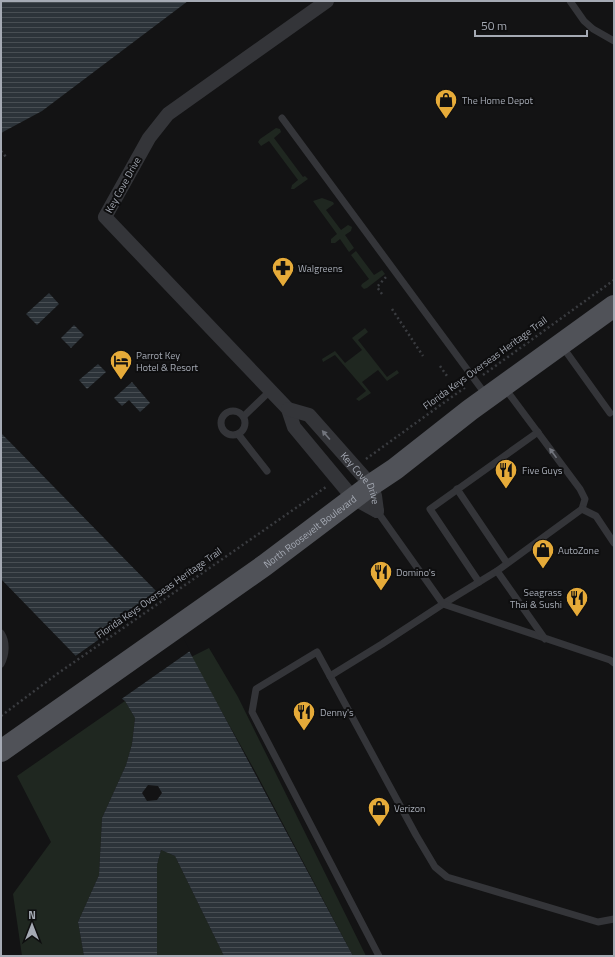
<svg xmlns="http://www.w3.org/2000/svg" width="615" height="957" font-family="'Titillium Web',sans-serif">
<defs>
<pattern id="water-rules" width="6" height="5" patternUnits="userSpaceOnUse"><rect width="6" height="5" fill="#2c3339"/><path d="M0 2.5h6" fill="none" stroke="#484e53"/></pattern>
</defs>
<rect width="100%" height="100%" fill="#131314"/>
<g fill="#1f2720">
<path d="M276 128 280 129 281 132 274 138 303 177 305 176 308 179 294 189H291L292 185 298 180 269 141 261 146 258 142 260 139Z"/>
<path d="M322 198 333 202 334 204 326 210 341 230 348 225 352 227 351 231 345 235 354 248 349 252 340 239 335 243H331V239L337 234 313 201Z"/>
<path d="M356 251 374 275 382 270 385 274 367 288 364 289 361 286 362 284 369 279 351 255Z"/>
<path d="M365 328 368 332 358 340 387 377 397 370 399 373 387 381 378 370 362 382 371 393 359 401 356 399 366 391 335 355 323 362 322 359 335 351 345 363 362 350 352 338Z"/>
<path d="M209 648 238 697 366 956H353L255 771 191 657Z"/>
<path d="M125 701 135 718 132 744 126 765 102 818 99 875 78 922 84 956H22L13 894 51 842 17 776Z"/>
<path d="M161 850 175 856 224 956H157V865Z"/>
</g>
<g fill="url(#water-rules)" fill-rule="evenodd">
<path d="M1 1H188L42 111 1 133Z"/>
<path d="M49 293 59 304 37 325 26 314Z"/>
<path d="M74 325 84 335 71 348 61 338Z"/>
<path d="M98 364 106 372 87 389 79 380Z"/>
<path d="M132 382 150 403 140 412 129 400 122 406 114 398Z"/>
<path d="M1 433 158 593 353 956H224L175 856 161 850 157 865V956H84L78 922 99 875 102 818 126 765 132 744 135 718 125 701 105 686 1 579ZM148 785 158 786 162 793 157 800 147 801 142 793Z"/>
</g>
<path fill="#131314" d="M162 595 190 651 120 700 104 688 74 657Z"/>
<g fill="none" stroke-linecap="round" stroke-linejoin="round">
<g stroke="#3a3c40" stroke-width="2.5" stroke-dasharray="2 3" stroke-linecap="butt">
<path d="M1 151 7 158"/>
<path d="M382 294 377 287 386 277"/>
<path d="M392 309 423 356"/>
<path d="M440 366 447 376"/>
<path d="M483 375 614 280"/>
<path d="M366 459 467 386"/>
<path d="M1 716 57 674 326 487"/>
</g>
<g stroke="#343539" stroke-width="7">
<path d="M570 1 584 21 593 29 614 41"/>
<path d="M282 118 486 395"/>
<path d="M562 346 610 413"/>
<path d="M504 387 580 489 585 499 582 509 497 571 443 604 382 644 330 676 416 835 435 867 447 877 598 922 614 919"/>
<circle cx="233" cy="423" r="12"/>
<path d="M244 416 270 391"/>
<path d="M238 434 267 471"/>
<path d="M457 489 507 563"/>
<path d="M582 509 596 516 614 543"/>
<path d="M377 511 443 604 610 660 614 663"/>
<path d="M497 571 545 639"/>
<path d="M479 582 430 509 538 432"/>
<path d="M1 633C7 642 6 655 1 664"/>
<path d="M330 676 317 652 256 689 252 712 379 956"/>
</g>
<g stroke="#343539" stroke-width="14">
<path d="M327 1 168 114 149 138 105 217 288 409 294 427 353 498 377 511"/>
<path id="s1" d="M288 409 309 415 371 485 375 496 377 511"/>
</g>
<path stroke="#505258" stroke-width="22" id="s2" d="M1 751 265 565 371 485 395 469 470 410 614 306"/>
</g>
<defs><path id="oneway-solid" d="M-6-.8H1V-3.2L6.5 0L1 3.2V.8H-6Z"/></defs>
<g fill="#72757d">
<use href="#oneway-solid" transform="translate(326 435) rotate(-131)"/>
<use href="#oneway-solid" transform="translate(553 453) rotate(-126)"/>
</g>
<defs>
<g id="shop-pin" transform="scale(1.15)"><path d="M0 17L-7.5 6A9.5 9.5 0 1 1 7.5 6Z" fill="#e6ab39" stroke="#0e0e0f"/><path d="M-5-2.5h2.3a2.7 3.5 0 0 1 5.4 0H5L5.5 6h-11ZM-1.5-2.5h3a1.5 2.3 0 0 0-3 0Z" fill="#111"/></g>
<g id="pharmacy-pin" transform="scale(1.15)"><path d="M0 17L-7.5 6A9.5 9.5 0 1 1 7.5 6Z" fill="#e6ab39" stroke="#0e0e0f"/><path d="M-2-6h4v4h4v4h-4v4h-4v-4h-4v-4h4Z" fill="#111"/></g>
<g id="hotel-pin" transform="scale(1.15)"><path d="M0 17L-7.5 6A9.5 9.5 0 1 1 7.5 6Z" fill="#e6ab39" stroke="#0e0e0f"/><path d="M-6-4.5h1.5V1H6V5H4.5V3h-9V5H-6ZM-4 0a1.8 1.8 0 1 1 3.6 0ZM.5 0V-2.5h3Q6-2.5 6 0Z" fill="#111"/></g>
<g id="restaurant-pin" transform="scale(1.15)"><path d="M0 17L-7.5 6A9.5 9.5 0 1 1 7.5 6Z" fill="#e6ab39" stroke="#0e0e0f"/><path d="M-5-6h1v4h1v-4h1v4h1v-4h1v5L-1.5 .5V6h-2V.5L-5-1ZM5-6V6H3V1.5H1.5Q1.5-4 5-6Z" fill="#111"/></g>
</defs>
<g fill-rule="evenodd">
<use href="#shop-pin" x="446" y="100"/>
<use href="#pharmacy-pin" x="283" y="268"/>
<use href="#hotel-pin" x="121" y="361"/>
<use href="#restaurant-pin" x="506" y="470"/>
<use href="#shop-pin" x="543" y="550"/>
<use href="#restaurant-pin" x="381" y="572"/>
<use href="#restaurant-pin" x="577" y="598"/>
<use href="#restaurant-pin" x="304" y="712"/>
<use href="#shop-pin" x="379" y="808"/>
</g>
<g text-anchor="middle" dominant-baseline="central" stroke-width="4" stroke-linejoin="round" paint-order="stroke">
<g font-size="10" fill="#a5aab4" stroke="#0e0e0f" text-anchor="start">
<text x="462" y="100">The Home Depot</text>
<text x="298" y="268">Walgreens</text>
<text x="136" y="355">Parrot Key<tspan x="136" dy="12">Hotel &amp; Resort</tspan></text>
<text x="522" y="470">Five Guys</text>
<text x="558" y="550">AutoZone</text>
<text x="396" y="572">Domino's</text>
<text x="562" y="592" text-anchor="end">Seagrass<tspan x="562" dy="12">Thai &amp; Sushi</tspan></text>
<text x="320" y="712">Denny's</text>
<text x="394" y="808">Verizon</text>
</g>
<g font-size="10" fill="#a5aab4" stroke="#0e0e0f">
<text transform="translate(123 185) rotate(-61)">Key Cove Drive</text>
<text transform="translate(485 363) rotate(-36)">Florida Keys Overseas Heritage Trail</text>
<text stroke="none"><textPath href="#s1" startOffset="104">Key Cove Drive</textPath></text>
<text stroke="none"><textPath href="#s2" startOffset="379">North Roosevelt Boulevard</textPath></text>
<text transform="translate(159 593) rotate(-35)">Florida Keys Overseas Heritage Trail</text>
</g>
</g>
<rect width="615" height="957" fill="none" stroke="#a5aab4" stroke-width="4"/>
<g transform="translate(32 925)" stroke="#0e0e0f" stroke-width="3" paint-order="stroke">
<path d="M0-3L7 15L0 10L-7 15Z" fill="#a5aab4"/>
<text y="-6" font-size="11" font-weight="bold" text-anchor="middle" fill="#a5aab4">N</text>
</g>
<path d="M475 30v6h112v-6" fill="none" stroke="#a5aab4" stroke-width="2"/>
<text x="481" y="30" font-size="12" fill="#a5aab4" stroke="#0e0e0f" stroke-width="3" paint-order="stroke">50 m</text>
</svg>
